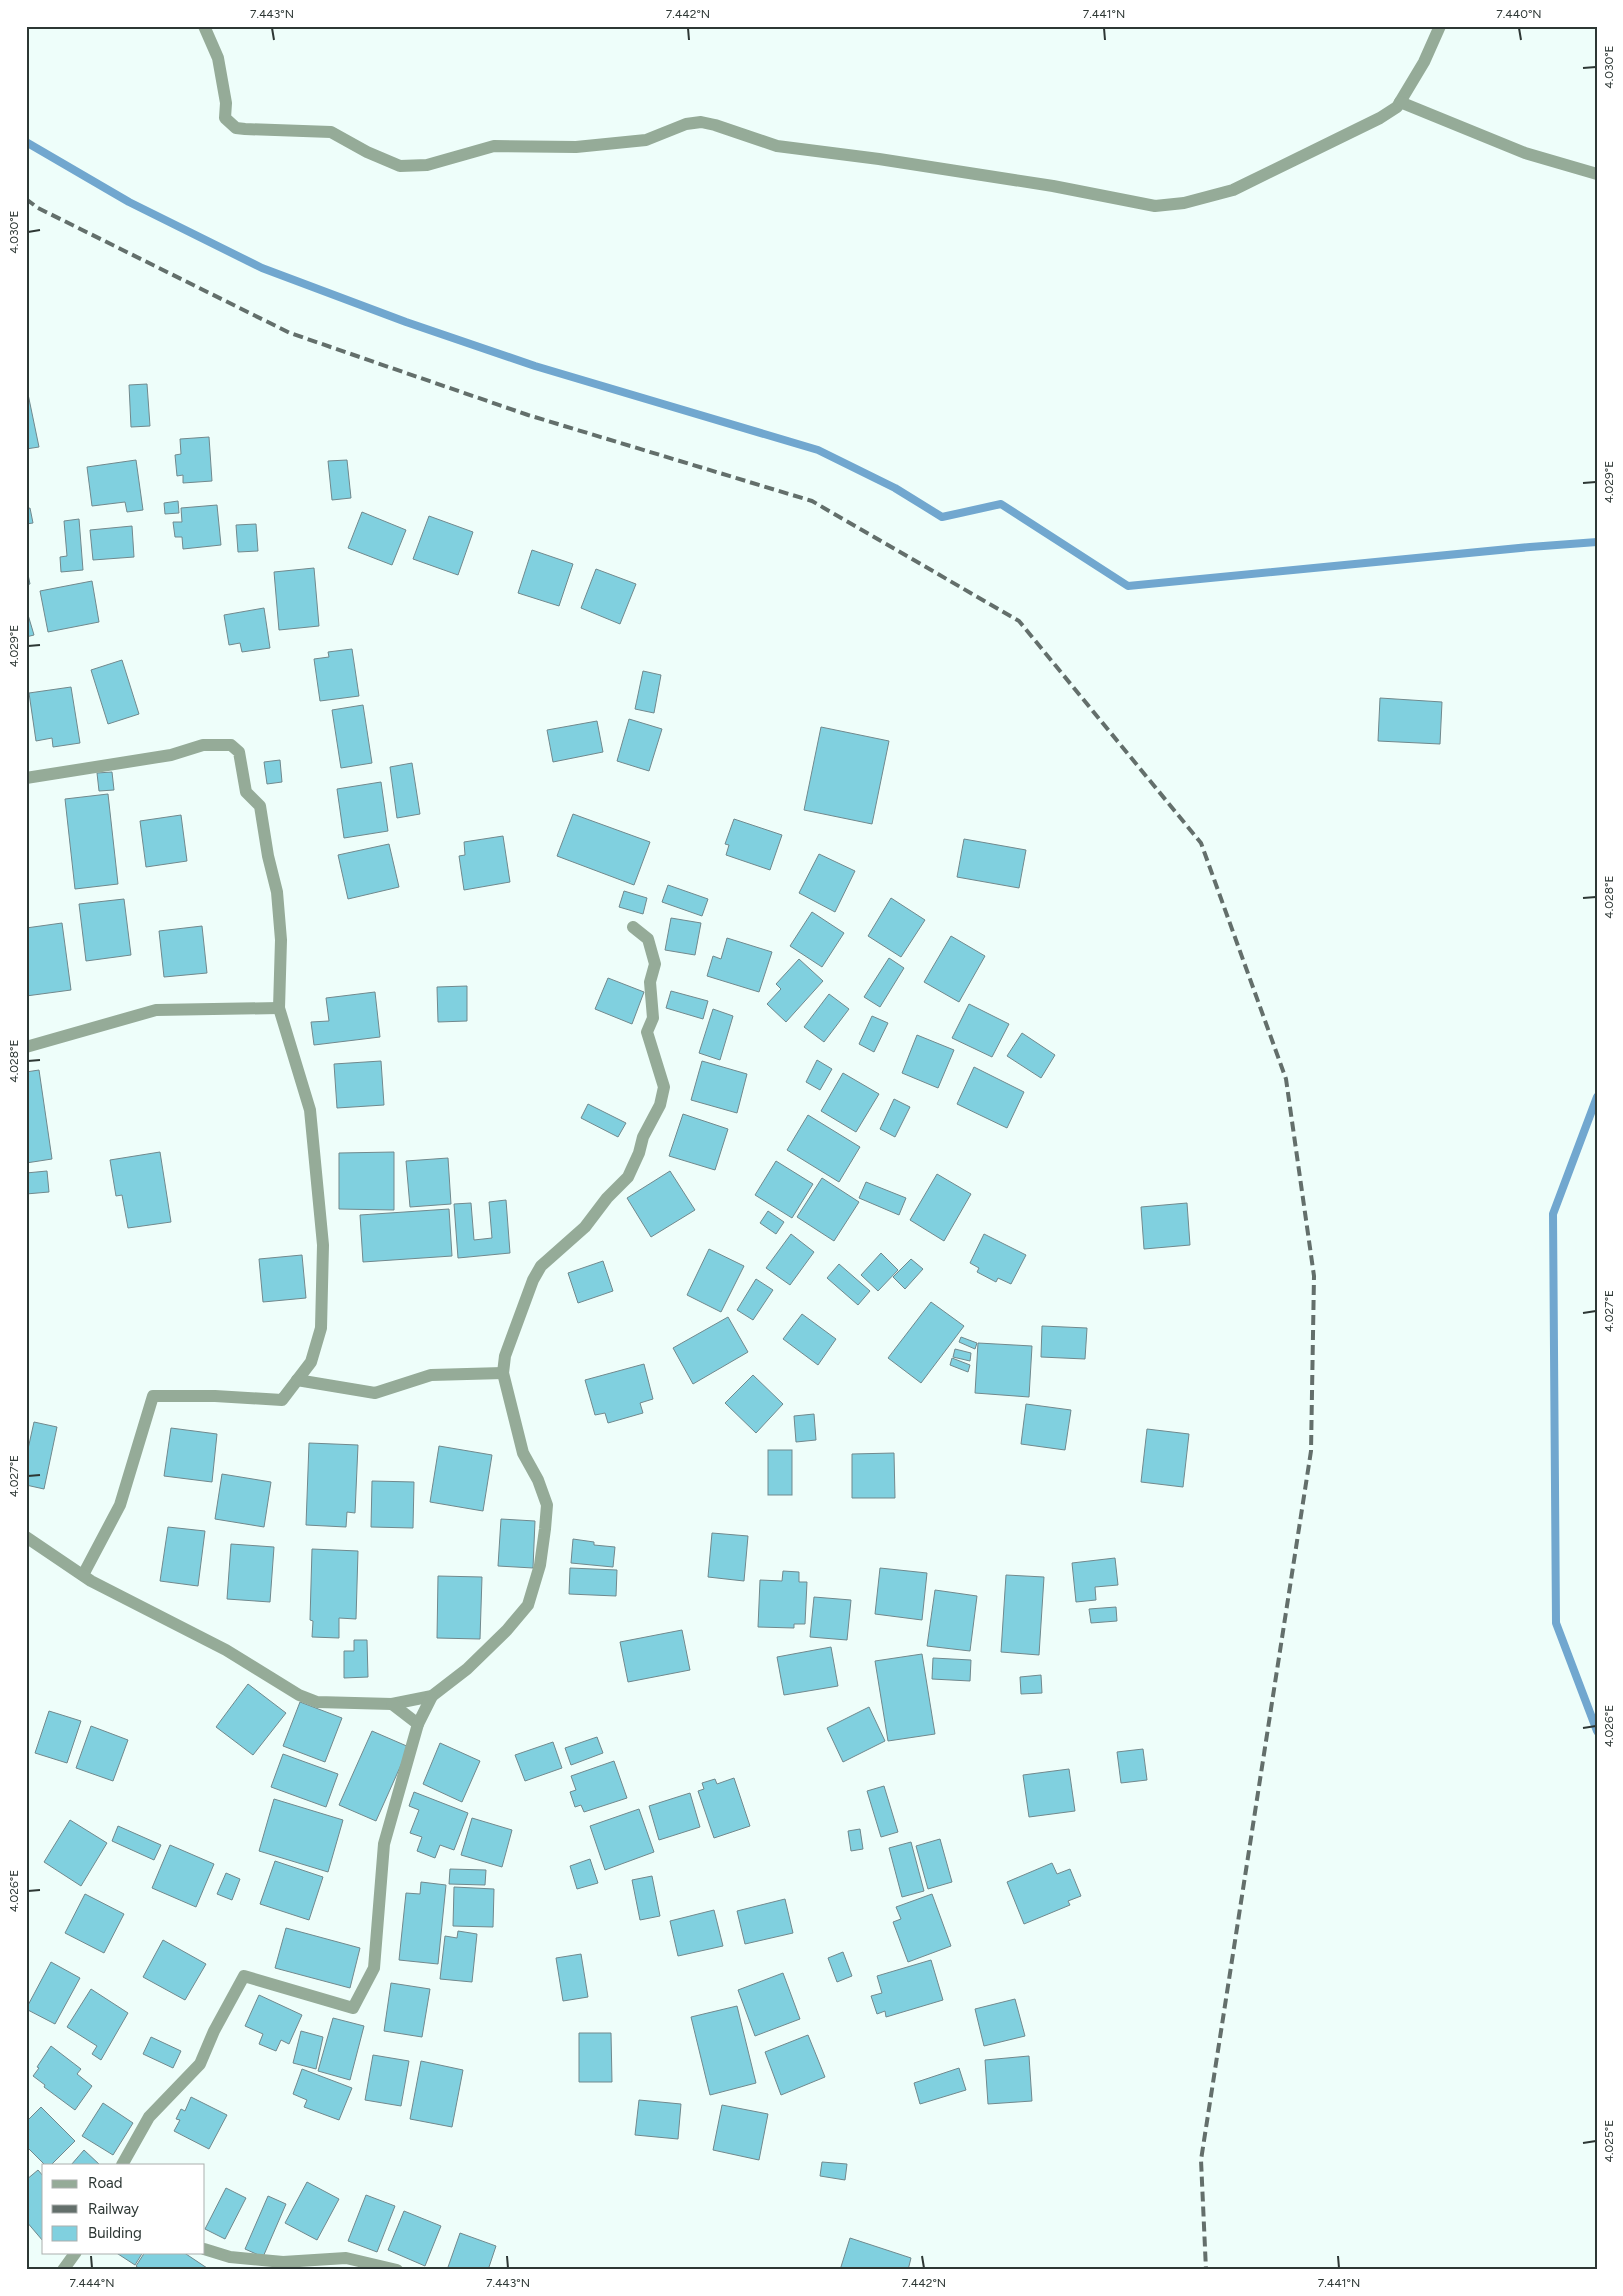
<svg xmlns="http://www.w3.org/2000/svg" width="1623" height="2296" font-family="Figtree,sans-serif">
<rect width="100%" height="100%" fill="#eefefa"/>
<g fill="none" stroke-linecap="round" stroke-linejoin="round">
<g stroke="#71a7cf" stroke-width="8">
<path d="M26 142 129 202 262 268 406 322 535 366 818 450 895 488 942 517 1001 504 1128 586 1530 547 1597 542"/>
<path d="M1597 1097 1553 1214 1556 1623 1597 1731"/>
</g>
</g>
<g fill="#80d0df" stroke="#71898d">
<path d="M147 384 150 426 131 427 129 385Z"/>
<path d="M26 394H28L39 447 26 449Z"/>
<path d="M209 437 212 481 183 483V475L177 476 175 455 181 454 180 439Z"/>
<path d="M136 460 143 510 127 512 125 502 92 506 87 467Z"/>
<path d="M347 460 351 498 332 500 328 461Z"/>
<path d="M178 501 179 513 165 514 164 503Z"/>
<path d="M217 505 221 545 183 549 182 537H175L173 522H182L181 508Z"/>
<path d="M30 508 33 523 26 524V509Z"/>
<path d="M362 512 406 530 392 565 348 548Z"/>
<path d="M429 516 473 532 458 575 413 559Z"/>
<path d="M79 519 83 570 61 572 60 557 67 556 64 521Z"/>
<path d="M256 524 258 551 238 552 236 525Z"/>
<path d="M132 526 134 557 93 560 90 530Z"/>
<path d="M532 550 573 564 559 606 518 593Z"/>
<path d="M26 565 30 584 26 585Z"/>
<path d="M314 568 319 626 279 630 274 572Z"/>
<path d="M596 569 636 584 620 624 581 608Z"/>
<path d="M92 581 99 622 48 632 40 591Z"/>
<path d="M26 608 34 635 26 637Z"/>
<path d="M264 608 270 648 242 652 240 643 229 645 224 615Z"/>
<path d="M352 649 359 696 320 701 314 659 329 657 328 652Z"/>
<path d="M122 660 139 714 108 724 91 670Z"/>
<path d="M643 671 661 675 654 713 635 709Z"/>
<path d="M71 687 80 743 53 747 52 738 36 741 29 693Z"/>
<path d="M1380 698 1442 702 1440 744 1378 741Z"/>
<path d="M363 705 372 763 341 768 332 710Z"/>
<path d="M629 719 662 729 649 771 617 761Z"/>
<path d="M597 721 603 752 553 762 547 730Z"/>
<path d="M821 727 889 741 872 824 804 810Z"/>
<path d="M280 760 282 782 267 784 264 762Z"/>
<path d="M412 763 420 814 397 818 390 767Z"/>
<path d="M112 772 114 790 99 791 97 773Z"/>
<path d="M381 782 388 831 344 838 337 789Z"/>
<path d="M108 794 118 884 75 889 65 799Z"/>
<path d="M573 814 650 842 634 885 557 856Z"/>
<path d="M181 815 187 861 146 867 140 821Z"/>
<path d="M734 819 782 835 770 870 726 855 729 845 725 844Z"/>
<path d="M503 836 510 882 464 890 459 856 465 855 464 842Z"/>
<path d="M964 839 1026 850 1019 888 957 877Z"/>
<path d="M389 844 399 887 348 899 338 855Z"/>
<path d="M819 854 855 871 835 912 799 893Z"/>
<path d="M668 885 708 899 702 916 662 902Z"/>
<path d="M624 891 647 898 643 914 619 907Z"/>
<path d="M891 898 925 920 901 957 868 936Z"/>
<path d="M124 899 131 955 86 961 79 904Z"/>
<path d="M812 912 844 933 822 967 790 946Z"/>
<path d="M671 918 701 923 695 955 665 950Z"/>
<path d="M62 923 71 990 26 996V928Z"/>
<path d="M202 926 207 973 164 977 159 931Z"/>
<path d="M951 936 985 956 959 1002 924 982Z"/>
<path d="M727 938 772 952 759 992 707 976 713 956 721 959Z"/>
<path d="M889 958 904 968 880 1007 864 997Z"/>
<path d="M799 959 823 981 786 1022 767 1004 781 989 776 984Z"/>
<path d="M608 978 644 992 632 1024 595 1009Z"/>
<path d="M467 986V1021L438 1022 437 987Z"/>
<path d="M671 991 708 1001 703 1019 666 1008Z"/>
<path d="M375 992 380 1037 314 1045 311 1022 329 1021 326 998Z"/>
<path d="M829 994 849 1009 824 1042 804 1027Z"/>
<path d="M969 1004 1009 1024 992 1057 952 1038Z"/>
<path d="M713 1009 733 1016 720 1060 699 1053Z"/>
<path d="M872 1016 888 1023 874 1052 859 1044Z"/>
<path d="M1022 1033 1055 1055 1041 1078 1007 1056Z"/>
<path d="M917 1035 954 1050 938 1088 902 1073Z"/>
<path d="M817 1060 832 1069 820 1090 806 1082Z"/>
<path d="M381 1061 384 1105 337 1108 334 1064Z"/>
<path d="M702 1061 747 1074 737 1113 691 1100Z"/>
<path d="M974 1067 1024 1092 1007 1128 957 1104Z"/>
<path d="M39 1070 52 1159 26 1163V1072Z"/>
<path d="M843 1073 879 1094 856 1132 821 1111Z"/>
<path d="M894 1099 910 1107 895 1137 880 1129Z"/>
<path d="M588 1104 626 1123 618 1137 581 1118Z"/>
<path d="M683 1114 728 1129 715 1170 669 1156Z"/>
<path d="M808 1115 860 1147 839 1182 787 1150Z"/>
<path d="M160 1152 171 1222 128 1228 122 1195 116 1196 110 1160Z"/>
<path d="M394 1152V1210L339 1209V1153Z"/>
<path d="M448 1158 451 1204 410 1207 406 1161Z"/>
<path d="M776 1161 813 1184 792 1218 755 1195Z"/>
<path d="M47 1171 49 1192 26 1194V1173Z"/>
<path d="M670 1171 695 1210 651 1237 627 1198Z"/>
<path d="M937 1174 971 1194 944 1241 910 1220Z"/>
<path d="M822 1178 859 1202 834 1241 797 1217Z"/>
<path d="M866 1182 906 1198 899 1215 859 1198Z"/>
<path d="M506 1200 510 1253 458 1258 454 1204 471 1203 474 1240 492 1238 489 1202Z"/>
<path d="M1187 1203 1190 1245 1144 1249 1141 1207Z"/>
<path d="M449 1209 452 1256 363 1262 360 1215Z"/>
<path d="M768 1211 784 1222 776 1234 760 1223Z"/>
<path d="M791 1234 814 1252 790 1285 766 1268Z"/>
<path d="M984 1234 1026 1255 1011 1284 998 1278 996 1282 977 1272 979 1268 970 1263Z"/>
<path d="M709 1249 744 1266 721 1312 687 1295Z"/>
<path d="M881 1253 898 1270 878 1291 861 1275Z"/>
<path d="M302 1255 306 1298 263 1302 259 1259Z"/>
<path d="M911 1259 923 1269 905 1289 893 1277Z"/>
<path d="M603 1261 613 1291 578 1303 568 1273Z"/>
<path d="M839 1264 870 1291 858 1305 827 1278Z"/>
<path d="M756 1279 773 1290 753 1320 737 1310Z"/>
<path d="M931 1302 964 1326 921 1383 888 1358Z"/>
<path d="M802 1314 836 1339 818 1365 783 1339Z"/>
<path d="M728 1317 748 1352 693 1384 673 1348Z"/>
<path d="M1042 1326 1087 1328 1085 1359 1041 1357Z"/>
<path d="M961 1337 977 1343 975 1349 959 1342Z"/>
<path d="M978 1343 1032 1346 1029 1397 975 1393Z"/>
<path d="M955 1349 971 1353 970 1361 953 1357Z"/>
<path d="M952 1358 970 1365 968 1372 950 1365Z"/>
<path d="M644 1364 653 1399 640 1403 643 1413 608 1423 605 1413 595 1415 585 1380Z"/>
<path d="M753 1375 783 1404 756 1433 725 1403Z"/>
<path d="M1026 1404 1071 1410 1065 1450 1021 1444Z"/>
<path d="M814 1414 816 1440 796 1442 794 1416Z"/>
<path d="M34 1422 57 1427 44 1489 26 1485V1458Z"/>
<path d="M171 1428 217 1434 212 1482 164 1476Z"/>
<path d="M1147 1429 1189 1434 1183 1487 1141 1482Z"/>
<path d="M309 1443 358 1445 355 1513 347 1512 346 1527 306 1525Z"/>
<path d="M439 1446 492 1455 483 1511 430 1502Z"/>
<rect x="768" y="1450" width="24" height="45"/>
<path d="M894 1453 895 1498H852V1454Z"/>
<path d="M222 1474 271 1482 264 1527 215 1519Z"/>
<path d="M372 1481 414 1482 413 1528 371 1527Z"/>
<path d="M501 1519 535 1521 533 1568 498 1566Z"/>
<path d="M168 1527 205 1531 198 1586 160 1581Z"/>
<path d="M712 1533 748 1536 744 1581 708 1577Z"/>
<path d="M573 1539 594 1542V1545L615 1547 613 1567 571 1563Z"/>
<path d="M231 1544 274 1547 270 1602 227 1599Z"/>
<path d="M312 1549 358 1551 356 1619 339 1618V1638L312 1637 313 1621 310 1620Z"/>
<path d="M1115 1558 1118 1585 1095 1587 1096 1600 1076 1602 1072 1563Z"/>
<path d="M570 1568 617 1570 616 1596 569 1594Z"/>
<path d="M880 1568 927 1573 922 1620 875 1614Z"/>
<path d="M783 1571 799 1572V1582H807L805 1624H794V1628L758 1627 760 1580 782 1581Z"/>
<path d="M1006 1575 1044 1577 1039 1655 1001 1652Z"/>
<path d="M438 1576 482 1577 480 1639 437 1638Z"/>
<path d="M935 1590 977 1596 970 1651 927 1646Z"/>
<path d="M814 1597 851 1600 847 1640 810 1637Z"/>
<path d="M1116 1607 1117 1621 1091 1623 1089 1609Z"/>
<path d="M682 1630 690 1670 628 1682 620 1642Z"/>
<path d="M354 1640H367L368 1677 344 1678V1651H354Z"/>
<path d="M831 1647 838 1686 784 1695 777 1657Z"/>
<path d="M922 1654 935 1734 888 1741 875 1661Z"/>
<path d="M933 1658 971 1660 970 1681 932 1679Z"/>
<path d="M1041 1675 1042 1693 1021 1694 1020 1677Z"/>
<path d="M248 1684 286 1713 253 1755 216 1727Z"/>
<path d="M300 1702 342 1718 325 1762 283 1746Z"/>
<path d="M869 1707 885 1741 843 1762 827 1728Z"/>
<path d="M49 1711 81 1721 67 1763 35 1753Z"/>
<path d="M91 1726 128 1740 113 1781 76 1768Z"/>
<path d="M372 1731 409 1747 376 1821 339 1805Z"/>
<path d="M597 1737 603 1753 571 1765 565 1748Z"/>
<path d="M553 1742 562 1768 525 1781 515 1755Z"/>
<path d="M440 1743 480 1761 462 1802 423 1784Z"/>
<path d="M1143 1749 1147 1780 1121 1783 1117 1752Z"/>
<path d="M283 1754 338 1774 326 1807 271 1787Z"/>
<path d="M614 1761 627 1798 584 1812 581 1805 575 1807 570 1792 576 1790 571 1776Z"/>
<path d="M1069 1769 1075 1811 1029 1817 1023 1775Z"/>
<path d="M734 1778 750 1826 714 1838 698 1791 704 1789 702 1783 715 1779 717 1784Z"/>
<path d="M884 1786 898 1832 881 1837 867 1791Z"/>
<path d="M414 1792 468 1813 454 1850 440 1845 435 1858 417 1851 422 1837 410 1833 419 1810 409 1806Z"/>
<path d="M690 1793 700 1827 659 1840 649 1806Z"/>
<path d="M274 1799 343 1820 328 1872 259 1851Z"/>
<path d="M639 1809 654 1852 605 1870 590 1826Z"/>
<path d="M472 1818 512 1830 502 1867 461 1855Z"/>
<path d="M70 1820 107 1843 81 1886 44 1862Z"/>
<path d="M118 1826 161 1845 154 1860 112 1841Z"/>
<path d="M860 1829 863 1849 851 1851 848 1831Z"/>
<path d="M940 1839 952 1882 928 1889 916 1846Z"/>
<path d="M911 1842 924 1891 902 1897 889 1848Z"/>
<path d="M170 1845 214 1864 196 1907 152 1888Z"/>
<path d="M590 1859 598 1883 577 1889 570 1866Z"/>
<path d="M275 1861 323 1877 309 1920 260 1904Z"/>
<path d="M1052 1863 1057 1874 1070 1869 1081 1896 1068 1901 1070 1905 1024 1924 1007 1882Z"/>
<path d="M450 1869 486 1870 485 1885 449 1884Z"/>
<path d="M226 1873 240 1879 232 1900 217 1894Z"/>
<path d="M652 1876 660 1916 640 1920 632 1880Z"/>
<path d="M421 1882 446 1885 438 1964 399 1960 406 1893 420 1894Z"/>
<path d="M454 1887 494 1889 493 1927 453 1926Z"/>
<path d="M85 1894 124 1914 104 1953 65 1933Z"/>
<path d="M932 1894 951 1946 908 1962 893 1922 901 1919 896 1907Z"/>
<path d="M785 1899 793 1933 745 1944 737 1911Z"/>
<path d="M714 1910 723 1946 678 1956 670 1921Z"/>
<path d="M286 1928 360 1948 350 1988 275 1968Z"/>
<path d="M458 1931 477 1934 472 1982 440 1979 445 1936 457 1938Z"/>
<path d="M163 1940 206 1964 185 2000 143 1977Z"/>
<path d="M843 1952 852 1976 837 1982 828 1958Z"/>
<path d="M581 1954 588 1997 563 2001 556 1958Z"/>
<path d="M931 1960 943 2000 886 2017 885 2011 877 2014 871 1996 882 1993 877 1976Z"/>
<path d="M51 1962 80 1978 55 2024 26 2009Z"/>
<path d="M783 1973 800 2019 755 2036 738 1990Z"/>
<path d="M391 1983 430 1989 422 2037 384 2031Z"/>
<path d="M91 1989 128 2013 101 2060 92 2054 97 2046 67 2027Z"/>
<path d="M259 1995 302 2015 289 2044 281 2040 276 2051 259 2044 263 2034 245 2026Z"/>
<path d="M1015 1999 1025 2036 984 2046 975 2009Z"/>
<path d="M737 2006 756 2083 710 2095 691 2017Z"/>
<path d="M333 2018 364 2026 350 2080 318 2071Z"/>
<path d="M301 2031 323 2037 316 2069 293 2063Z"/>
<path d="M579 2033H611L612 2082H579Z"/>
<path d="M808 2035 825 2077 781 2095 765 2052Z"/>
<path d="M151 2037 181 2051 173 2068 143 2054Z"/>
<path d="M51 2046 81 2069 77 2074 92 2086 75 2110 44 2087 45 2085 33 2076 39 2068 37 2067Z"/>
<path d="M373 2055 409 2061 401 2106 365 2100Z"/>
<path d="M1029 2056 1032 2101 988 2104 985 2060Z"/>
<path d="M421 2061 463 2070 452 2127 410 2119Z"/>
<path d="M959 2068 966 2090 920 2104 914 2083Z"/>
<path d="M302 2069 352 2088 339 2120 304 2107 307 2100 293 2094Z"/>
<path d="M191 2097 227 2115 209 2149 174 2131 180 2120 176 2119 181 2109 185 2111Z"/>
<path d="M639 2100 681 2104 678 2139 635 2135Z"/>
<path d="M103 2103 133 2123 113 2155 82 2136Z"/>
<path d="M722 2105 768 2114 759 2160 713 2150Z"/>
<path d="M41 2107 75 2141 51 2165H45L26 2146V2122Z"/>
<path d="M84 2150 100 2165H71Z"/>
<path d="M822 2162 847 2164 845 2180 820 2176Z"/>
<path d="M38 2170 44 2177 43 2241 26 2221V2180Z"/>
<path d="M307 2182 339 2199 317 2240 285 2223Z"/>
<path d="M226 2188 246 2198 225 2239 205 2229Z"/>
<path d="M366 2195 395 2206 377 2252 348 2241Z"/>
<path d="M268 2196 286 2204 263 2257 245 2249Z"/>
<path d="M404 2211 441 2226 425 2266 388 2250Z"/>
<path d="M460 2233 496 2246 488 2270H447Z"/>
<path d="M850 2238 911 2258 908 2270H840Z"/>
<path d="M115 2252H143L135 2265Z"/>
<path d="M145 2252H183L210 2270H141L136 2266Z"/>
</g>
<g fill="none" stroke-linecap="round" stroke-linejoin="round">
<g stroke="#95ab98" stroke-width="12">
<path d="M204 26 218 58 226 103 225 118 236 128 245 129 331 132 367 152 400 166 427 165 494 146 576 147 646 140 686 124 701 122 715 125 777 146 879 159 1053 186 1155 206 1184 203 1233 190 1380 118 1397 107 1424 62 1440 26"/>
<path d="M1400 102 1525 153 1597 174"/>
<path d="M26 778 171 755 203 745H231L239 752 246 792 260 806 268 856 277 892 281 940 279 1008 310 1110 323 1245 321 1328 311 1362 282 1400 215 1396H153L120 1505 83 1575"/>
<path d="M26 1047 156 1010 279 1008"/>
<path d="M297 1380 375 1393 431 1375 503 1373"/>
<path d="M26 1537 91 1581 226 1650 299 1695 317 1702 392 1704 432 1696 467 1669 507 1630 528 1605 540 1565 545 1529 547 1505 538 1480 523 1453 503 1373 505 1356 533 1280 541 1266 585 1227 607 1198 628 1177 639 1153 643 1137 660 1105 664 1087 647 1032 653 1018 650 982 655 964 648 939 633 927"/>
<path d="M392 1704 418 1724"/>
<path d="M122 2165 149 2117 200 2064 214 2031 244 1976 353 2008 374 1968 384 1844 418 1724 432 1696"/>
<path d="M204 2249 230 2257 283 2262 346 2258 397 2270"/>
<path d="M63 2270 76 2252"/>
</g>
<path stroke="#636f6b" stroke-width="4" stroke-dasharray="10 5" stroke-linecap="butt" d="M26 199 38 208 290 333 528 415 812 501 1019 621 1201 843 1286 1079 1314 1276 1311 1451 1201 2160 1206 2270"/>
</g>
<path fill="none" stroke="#2d3734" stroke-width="2" d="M272 28 274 40M688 28 689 40M1104 28 1105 40M1519 28 1521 40M1583 68 1596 67M28 232 40 230M1583 483 1596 482M28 646 40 645M1583 898 1596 897M28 1061 40 1060M1583 1313 1596 1311M28 1476 40 1475M1583 1728 1596 1726M28 1891 40 1890M1583 2143 1596 2141M91 2256 92 2268M507 2256 508 2268M922 2256 924 2268M1338 2256 1339 2268"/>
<rect width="1623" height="2296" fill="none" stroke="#ffffff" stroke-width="55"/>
<rect x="42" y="2164" width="162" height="90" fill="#ffffff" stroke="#abafae"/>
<rect x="52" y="2180" width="25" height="8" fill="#95ab98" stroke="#abafae"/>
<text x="88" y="2188" font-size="15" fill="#2d3734">Road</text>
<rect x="52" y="2205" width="25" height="8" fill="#636f6b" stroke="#abafae"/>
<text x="88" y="2214" font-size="15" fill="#2d3734">Railway</text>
<rect x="52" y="2226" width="25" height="15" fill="#80d0df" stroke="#abafae"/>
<text x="88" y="2238" font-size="15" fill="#2d3734">Building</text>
<rect x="28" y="28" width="1568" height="2240" fill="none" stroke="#2d3734" stroke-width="2"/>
<g font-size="12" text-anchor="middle" fill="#2d3734">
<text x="272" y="18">7.443°N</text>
<text x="688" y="18">7.442°N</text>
<text x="1104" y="18">7.441°N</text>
<text x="1519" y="18">7.440°N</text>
<text transform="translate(1609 67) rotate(-90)" y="4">4.030°E</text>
<text transform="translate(14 232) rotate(-90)" y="4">4.030°E</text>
<text transform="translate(1609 482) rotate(-90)" y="4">4.029°E</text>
<text transform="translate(14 646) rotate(-90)" y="4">4.029°E</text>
<text transform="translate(1609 897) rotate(-90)" y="4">4.028°E</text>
<text transform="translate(14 1061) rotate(-90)" y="4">4.028°E</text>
<text transform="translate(1609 1311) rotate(-90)" y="4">4.027°E</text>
<text transform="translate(14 1476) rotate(-90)" y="4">4.027°E</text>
<text transform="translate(1609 1726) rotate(-90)" y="4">4.026°E</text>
<text transform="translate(14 1891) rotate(-90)" y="4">4.026°E</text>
<text transform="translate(1609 2141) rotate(-90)" y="4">4.025°E</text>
<text x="92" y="2287">7.444°N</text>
<text x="508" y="2287">7.443°N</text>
<text x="924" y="2287">7.442°N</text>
<text x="1339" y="2287">7.441°N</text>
</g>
</svg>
